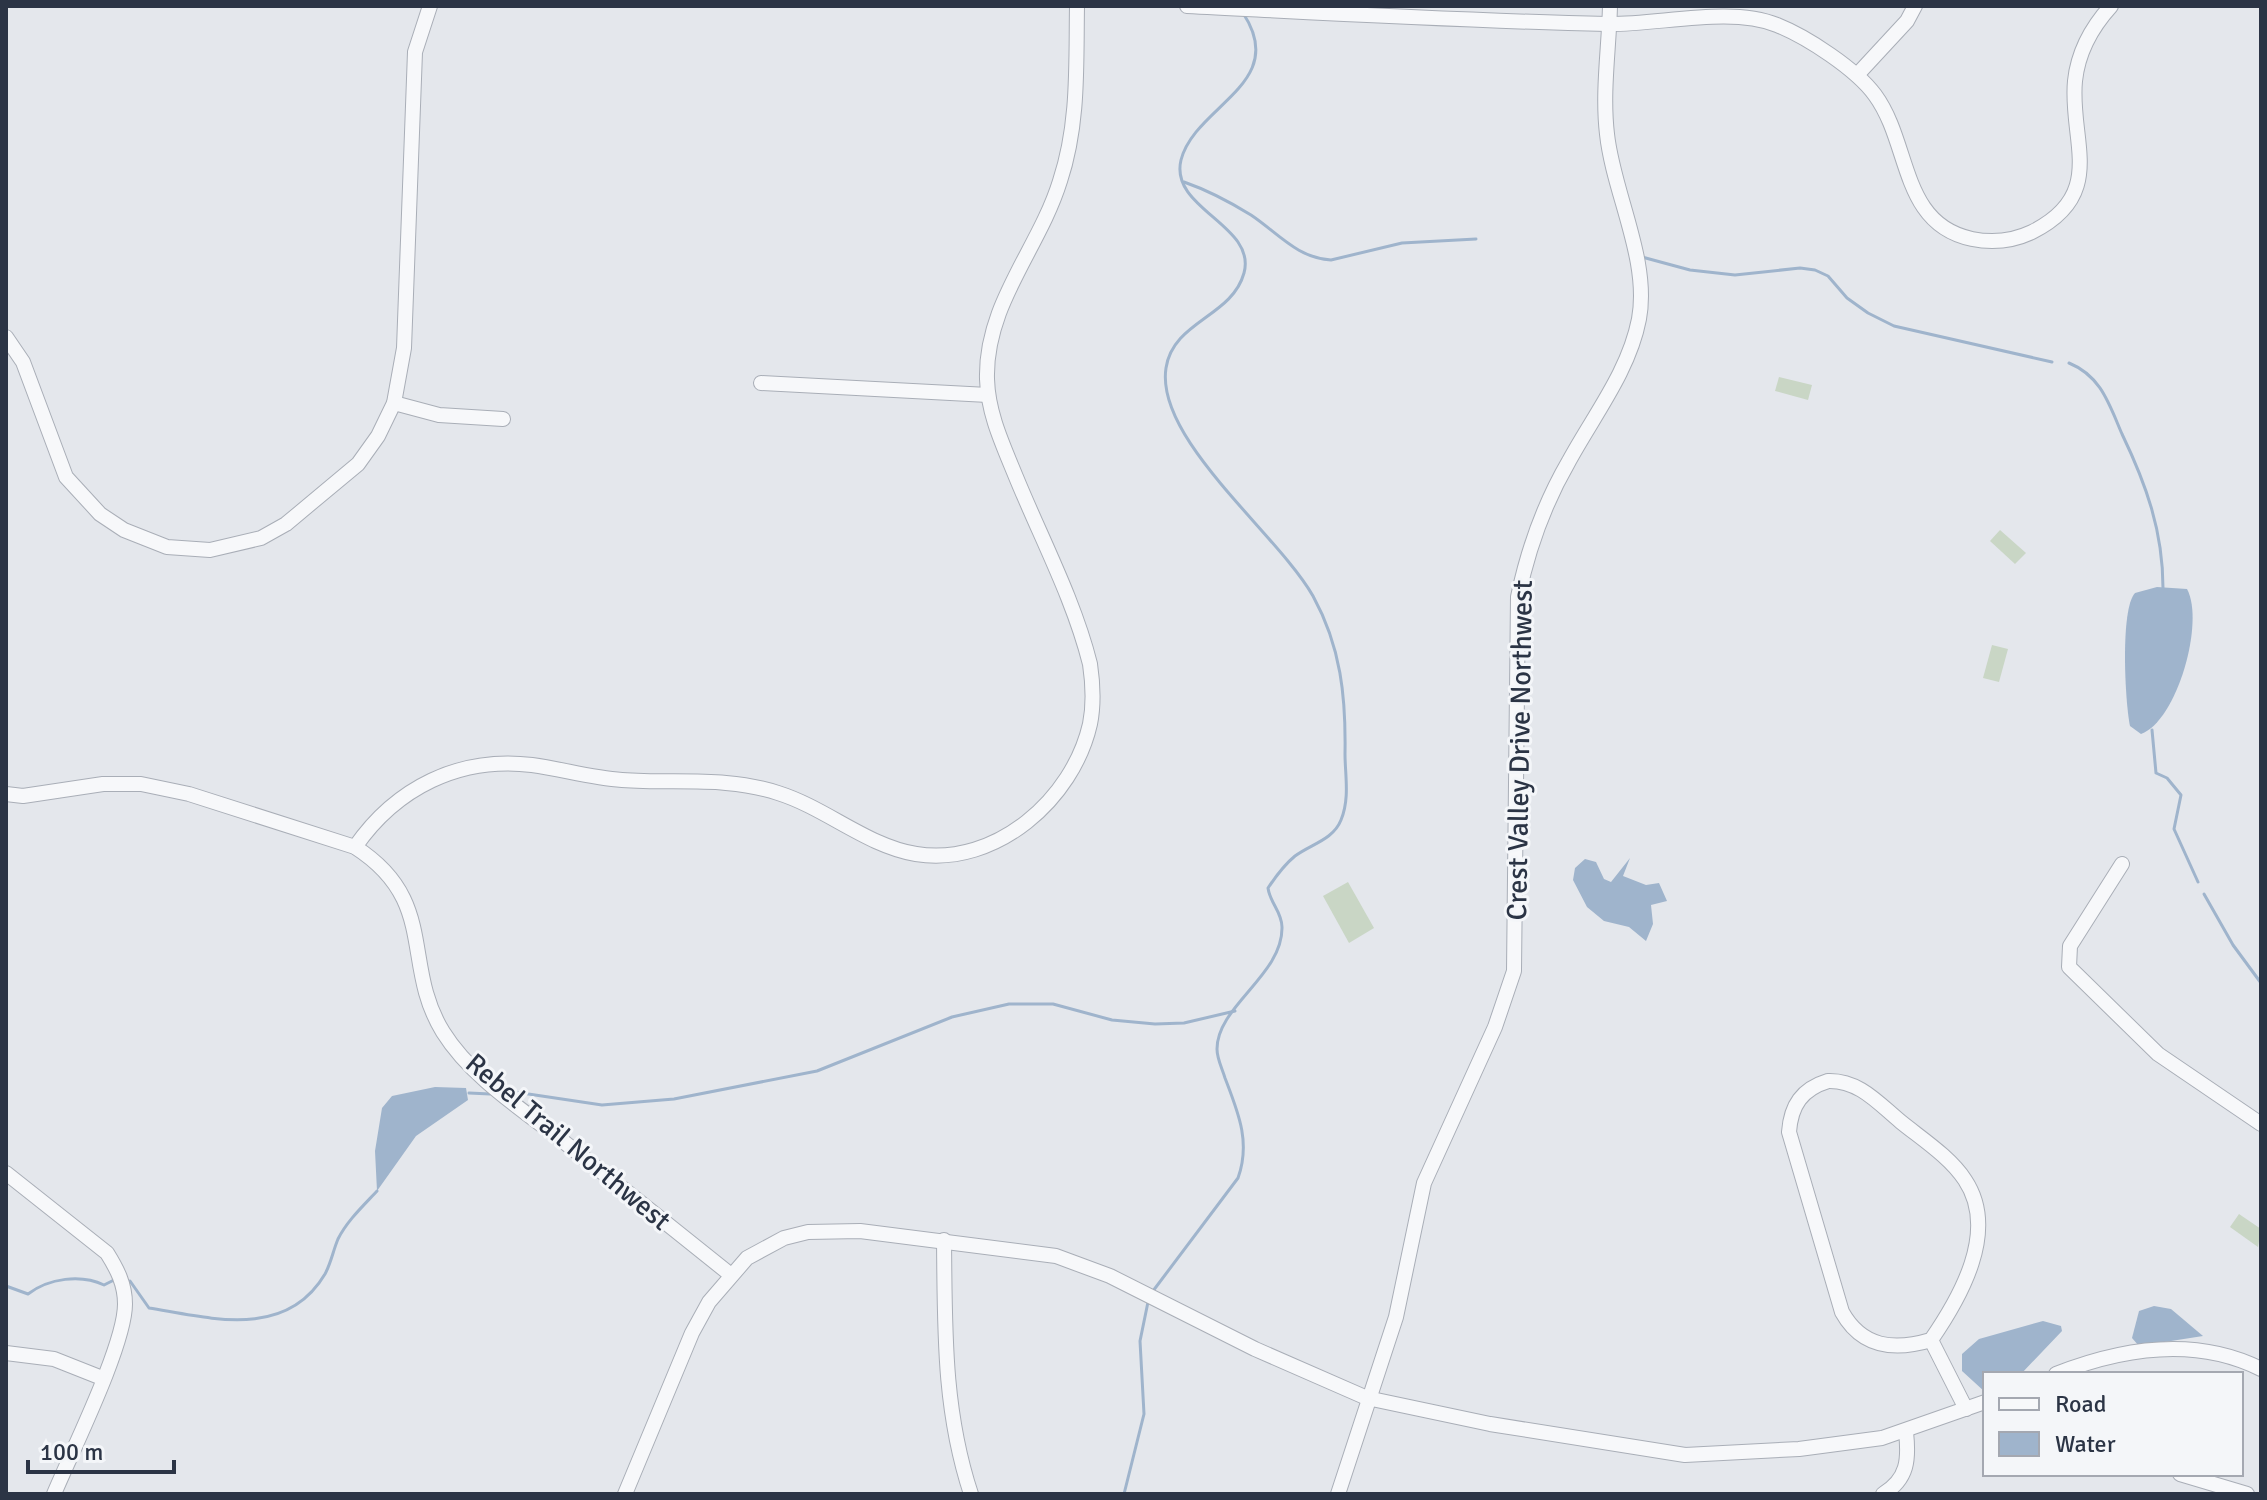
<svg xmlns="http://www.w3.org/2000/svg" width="2267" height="1500" font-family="Signika,sans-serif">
<rect width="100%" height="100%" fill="#e4e7ec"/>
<g fill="#c9d6c5">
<path d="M1779 377 1812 385 1808 400 1775 391Z"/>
<path d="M2000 530 2026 553 2015 564 1990 541Z"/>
<path d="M1992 645 2008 649 1999 682 1983 678Z"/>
<path d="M1348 882 1374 928 1349 943 1323 896Z"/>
<path d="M2239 1214 2261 1229 2258 1247 2230 1227Z"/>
</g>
<g fill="#9fb4cc">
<path d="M2157 587 2187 589C2205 622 2177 721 2141 734L2130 726C2125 703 2120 609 2135 593Z"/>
<path d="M1630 858 1623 876 1646 885 1659 883 1667 901 1651 905 1653 924 1646 941 1629 927 1604 921 1587 907 1573 880 1575 868 1585 859 1596 862 1604 879 1611 882Z"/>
<path d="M435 1087 466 1088 468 1100 416 1136 377 1191 375 1151 382 1108 392 1096Z"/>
<path d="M2154 1306 2171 1309 2203 1336 2139 1346 2132 1338 2139 1311Z"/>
<path d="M2043 1321 2061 1326 2062 1331 2021 1374H1985V1392L1962 1371V1354L1979 1339Z"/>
</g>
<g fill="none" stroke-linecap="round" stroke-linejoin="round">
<g stroke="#9fb4cc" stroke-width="3">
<path d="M1184 182C1207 190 1230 202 1251 215 1278 233 1297 258 1331 260L1402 243 1476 239"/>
<path d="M1642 257 1690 270 1735 275 1800 268 1815 270 1828 276 1847 298 1868 313 1894 326 2052 362"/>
<path d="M2069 363C2101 376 2109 404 2122 434 2146 484 2163 531 2163 588"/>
<path d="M2152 730 2156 773 2167 778 2181 795 2174 829 2198 882"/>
<path d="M2204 894 2233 945 2261 983"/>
<path d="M515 1092 602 1105 674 1099 817 1071 952 1017 1009 1004H1053L1112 1020 1155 1024 1184 1023 1235 1011"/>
<path d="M469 1093 490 1094"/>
<path d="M130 1281 149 1308C210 1318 286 1340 325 1274 331 1263 333 1251 338 1239 347 1221 363 1206 377 1191"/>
<path d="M6 1286 28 1294C49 1278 81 1274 104 1285L114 1280"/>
<path d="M1153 1291 1238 1178C1251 1142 1238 1112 1225 1078 1222 1068 1217 1059 1217 1049 1217 1006 1283 975 1282 927 1282 912 1270 903 1268 888 1276 876 1284 865 1295 856 1311 844 1333 840 1341 820 1350 798 1345 775 1345 754 1346 697 1341 647 1313 596 1277 533 1155 439 1166 368 1173 321 1232 317 1244 273 1257 225 1169 209 1181 160 1195 105 1290 84 1243 13"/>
<path d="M1124 1494 1144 1414 1140 1341 1148 1302"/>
</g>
<g stroke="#a9aeb7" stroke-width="16">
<g id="minor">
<path d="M1187 6C1327 13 1467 21 1607 24 1659 25 1730 6 1777 25 1807 37 1856 69 1875 95 1911 144 1900 224 1972 239 1992 243 2013 241 2032 232 2108 194 2069 140 2075 81 2078 52 2091 28 2111 6"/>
<path d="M1857 75 1907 21 1915 6"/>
<path d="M6 337 23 362 66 477 100 514 124 530 167 547 210 550 261 538 286 524 358 464 378 436 394 403 404 348 415 52 430 6"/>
<path d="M761 383 988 395"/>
<path d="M394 403 439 415 503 419"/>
<path d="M6 794 23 796 103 784H141L189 794 355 847C439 901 401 964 443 1032 471 1077 523 1110 564 1142 620 1186 675 1230 731 1275"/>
<path d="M355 847C396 788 459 756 532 765 562 769 591 778 622 780 675 784 727 776 778 793 826 808 867 846 916 854 996 867 1073 799 1090 724 1094 704 1093 684 1090 664 1074 600 1041 538 1016 477 1003 445 988 414 987 379 985 304 1039 249 1060 181 1079 124 1076 65 1077 6"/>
<path d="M2122 864 2070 946 2069 967 2158 1054 2261 1124"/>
<path d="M1828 1081C1859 1080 1878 1103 1901 1122 1922 1139 1950 1157 1965 1180 1999 1231 1960 1298 1931 1340 1894 1351 1862 1348 1842 1312L1789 1132C1791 1105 1802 1089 1828 1081Z"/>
<path d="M6 1173 107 1253C117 1269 125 1284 125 1304 125 1345 72 1451 54 1494"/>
<path d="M944 1240C945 1328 943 1409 971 1494"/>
<path d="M1931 1340 1966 1409"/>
<path d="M6 1353 54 1359 102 1378"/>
<path d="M2056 1374C2122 1348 2195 1336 2261 1369"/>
<path d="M2180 1474 2247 1494"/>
<path d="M625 1494 692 1333 709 1302 747 1258 784 1238 808 1232 860 1231 1056 1256 1110 1276 1255 1349 1367 1398 1490 1424 1685 1455 1799 1449 1882 1438 1985 1402"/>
<path d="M1338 1494 1396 1317 1424 1183 1495 1027 1514 971 1518 597C1528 549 1544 504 1569 461 1594 415 1629 371 1639 319 1650 260 1613 192 1607 134 1602 92 1609 48 1610 6"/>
<path d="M1883 1494C1908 1479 1909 1459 1906 1432"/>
</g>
</g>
<use href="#minor" stroke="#f7f8fa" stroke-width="14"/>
</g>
<g text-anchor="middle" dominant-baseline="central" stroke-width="6" stroke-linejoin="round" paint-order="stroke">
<g font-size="28" fill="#2b3445" stroke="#f4f6f9">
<text transform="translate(1520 750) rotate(-89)">Crest Valley Drive Northwest</text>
<text transform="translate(568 1142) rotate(40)">Rebel Trail Northwest</text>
</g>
</g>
<rect width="2267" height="1500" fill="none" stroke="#2b3445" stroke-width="16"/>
<rect x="1983" y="1372" width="260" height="104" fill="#f4f6f9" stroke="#a4a8b1" stroke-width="2"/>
<rect x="1999" y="1398" width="40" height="12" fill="#f7f8fa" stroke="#a4a8b1" stroke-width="2"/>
<text x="2055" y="1412" font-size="24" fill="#2b3445">Road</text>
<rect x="1999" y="1432" width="40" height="24" fill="#9fb4cc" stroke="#a4a8b1" stroke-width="2"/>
<text x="2055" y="1452" font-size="24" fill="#2b3445">Water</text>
<path d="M28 1460v12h146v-12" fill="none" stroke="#2b3445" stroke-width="4"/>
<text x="40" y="1460" font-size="24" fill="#2b3445" stroke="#f4f6f9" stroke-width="6" paint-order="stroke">100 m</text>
</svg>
